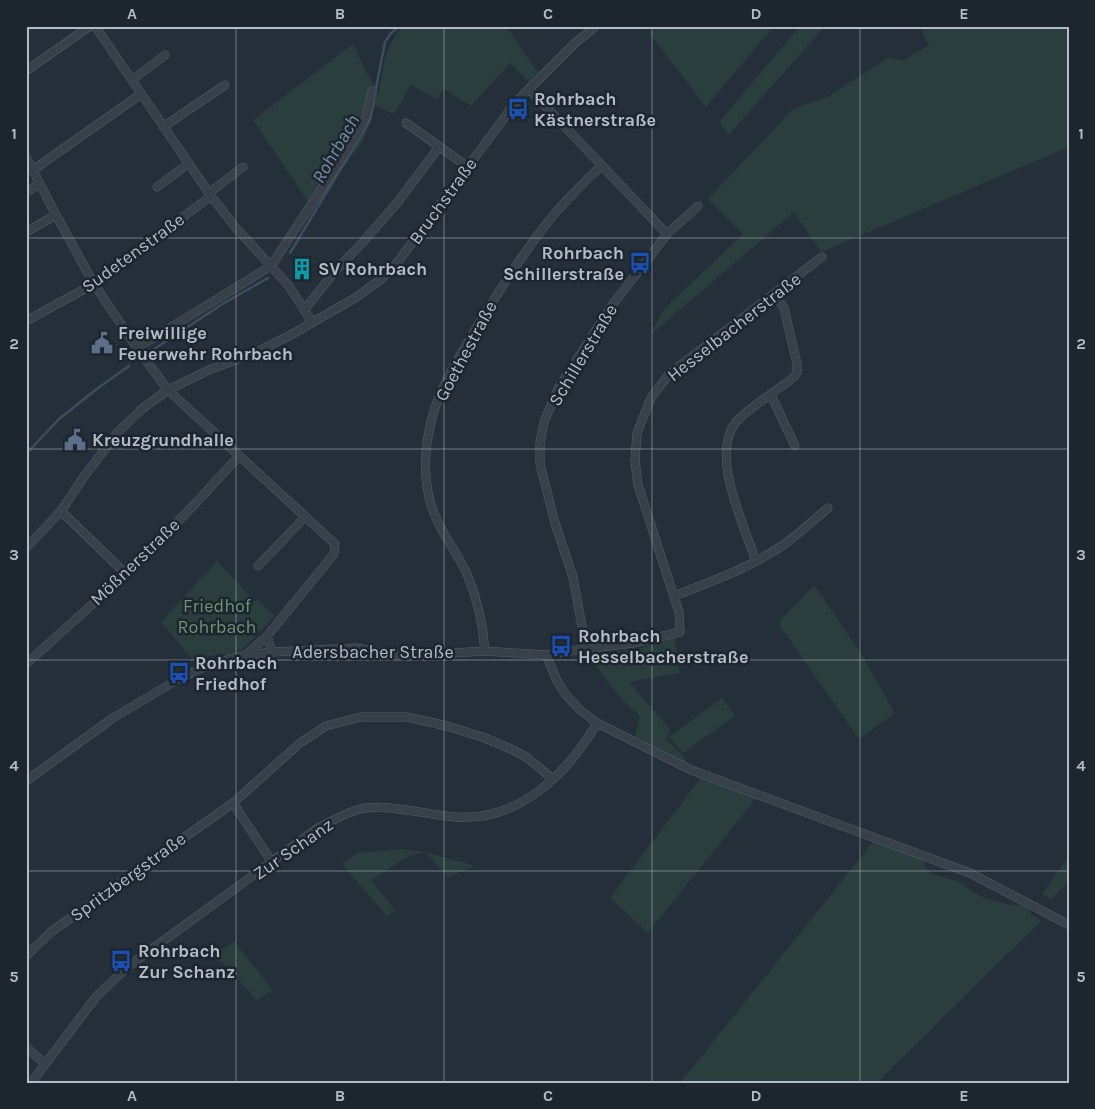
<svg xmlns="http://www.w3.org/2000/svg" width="1095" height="1109" font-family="Karla,sans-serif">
<rect width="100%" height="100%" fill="#242f39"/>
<g fill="#293e3d">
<path d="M403 26H506L538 72 529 82 510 63 471 106 444 89 436 99 411 85 394 114 375 106 363 141 313 209 253 120 353 44 378 95C384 68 383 48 403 26Z"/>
<path d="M658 26H774L706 107 649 33Z"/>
<path d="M800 26H825L729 135 719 122Z"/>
<path d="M919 26H1069V147L821 252 794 212 649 336 665 308 743 234 708 199 793 109 829 96 888 58 904 60 929 45Z"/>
<path d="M217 561 255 601 258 600 275 616 244 648 227 656 222 654 192 659 161 622Z"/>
<path d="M814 585 859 650 895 713 859 739 780 626V621Z"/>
<path d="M674 638 680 673 629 682 670 729 666 739 682 755 690 767 635 736 640 716C619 699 604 678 589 655L636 649Z"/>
<path d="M722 698 735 716 683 753 669 737Z"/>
<path d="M704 773 761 792 648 933 610 898Z"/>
<path d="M876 836 921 853 925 867 932 874 957 881 982 897 1006 904 1028 907 1029 912 1041 921 877 1083H680L869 847Z"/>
<path d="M401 849 425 852 476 866 448 877 425 852 407 857 371 880 395 910 387 916 342 864 357 853Z"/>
<path d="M1069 857V881L1051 900 1042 894Z"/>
<path d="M234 941 273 990 257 1000 214 954Z"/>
</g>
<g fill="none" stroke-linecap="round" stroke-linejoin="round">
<g stroke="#3a4e61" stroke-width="2.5">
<path d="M375 93 385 42 391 33 400 26"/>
<path d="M290 253 370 120 374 100"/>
<path d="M154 349 224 303 268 278"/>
<path d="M26 454 59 419 98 388 129 366"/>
</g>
<g stroke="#565e68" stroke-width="9">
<g id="minor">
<path d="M95 26 211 196 236 228 289 286 312 322"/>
<path d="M26 71 90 26"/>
<path d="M132 80 165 55"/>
<path d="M529 89 667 234"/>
<path d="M406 123 468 167"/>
<path d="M163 127 225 85"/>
<path d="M26 157 56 215 94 284 137 348 168 390 335 544 334 554 267 636 272 652"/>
<path d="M33 170 141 94"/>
<path d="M157 187 188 164"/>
<path d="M26 192 40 184"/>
<path d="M209 193 243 167"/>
<path d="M26 232 56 215"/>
<path d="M304 310 338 268 363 242 397 203 439 147"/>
<path d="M26 321 94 284 211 196"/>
<path d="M137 348 271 266 357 135 366 117 372 91"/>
<path d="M771 395 795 446"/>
<path d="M61 511 126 574"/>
<path d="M26 548 61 511 83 478 118 432 143 408 168 390 211 369 252 354 287 337 355 298 380 280 397 263 515 103 574 44 596 26"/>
<path d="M756 561C744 525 707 450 739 419 755 404 776 391 794 377L797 372V364L784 308 774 294"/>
<path d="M258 566 305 517"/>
<path d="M674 596C713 581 752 567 786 543 801 532 814 520 828 508"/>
<path d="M586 648 573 577 555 523 540 464V443L544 422 559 387 613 304 667 234 698 206"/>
<path d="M485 651C483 624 478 600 467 574 455 548 435 526 429 497 423 470 425 444 432 418 440 387 459 357 475 330 497 294 520 257 547 223 563 203 582 184 601 166"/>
<path d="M246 655 267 636"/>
<path d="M546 655 557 681 566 695 580 710 597 723 691 770 970 873 1069 925"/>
<path d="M26 664 126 574 195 504 239 456"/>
<path d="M26 781 113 718 177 680 202 668 237 657 272 652 357 648 386 654H437L485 651 546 655 562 652 634 643 680 632 679 612 638 485 635 461 637 433 651 398 669 374 822 257"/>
<path d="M233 803 272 862"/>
<path d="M26 956 52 931 233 803 300 743 326 726 361 717H407L447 726 485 738 511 749 526 757 553 779"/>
<path d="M26 1047 45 1064"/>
<path d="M31 1083 96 997 126 968 318 828C332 821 345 813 360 809 387 803 427 815 455 817 519 822 567 774 597 723"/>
</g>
</g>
<use href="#minor" stroke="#38404a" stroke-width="8"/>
</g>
<path fill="none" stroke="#b3bbc6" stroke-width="1" stroke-opacity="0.55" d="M236 26V1083M444 26V1083M652 26V1083M860 26V1083M26 238H1069M26 449H1069M26 660H1069M26 871H1069"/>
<defs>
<g id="bus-bare" transform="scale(1.725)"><path d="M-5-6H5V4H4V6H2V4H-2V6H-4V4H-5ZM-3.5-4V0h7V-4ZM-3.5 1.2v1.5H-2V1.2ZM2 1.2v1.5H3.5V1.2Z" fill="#1a4fb4" stroke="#1d252f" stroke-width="2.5" paint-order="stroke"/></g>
<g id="building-bare" transform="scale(1.725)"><path d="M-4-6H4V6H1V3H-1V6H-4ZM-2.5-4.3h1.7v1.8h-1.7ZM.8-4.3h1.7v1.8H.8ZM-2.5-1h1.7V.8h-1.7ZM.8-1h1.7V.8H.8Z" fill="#0f9aa8" stroke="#1d252f" stroke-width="2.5" paint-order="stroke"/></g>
<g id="civic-bare" transform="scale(1.725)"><path d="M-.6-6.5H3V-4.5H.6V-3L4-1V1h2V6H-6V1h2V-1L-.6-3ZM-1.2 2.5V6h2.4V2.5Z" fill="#5c6f8a" stroke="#1d252f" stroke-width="2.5" paint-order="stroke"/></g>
</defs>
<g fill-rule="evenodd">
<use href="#bus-bare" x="518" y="109"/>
<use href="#bus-bare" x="640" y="263"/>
<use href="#building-bare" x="302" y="269"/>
<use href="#civic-bare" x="102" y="343"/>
<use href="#civic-bare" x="75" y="440"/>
<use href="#bus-bare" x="561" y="646"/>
<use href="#bus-bare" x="179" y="673"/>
<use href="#bus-bare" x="121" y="961"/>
</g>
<g text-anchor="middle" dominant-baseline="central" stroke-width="5" stroke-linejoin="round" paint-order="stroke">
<g font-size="18" font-weight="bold" fill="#b3bbc6" stroke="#1d252f" text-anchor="start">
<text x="534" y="99">Rohrbach<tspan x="534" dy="21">Kästnerstraße</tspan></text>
<text x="624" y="253" text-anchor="end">Rohrbach<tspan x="624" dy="21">Schillerstraße</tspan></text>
<text x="318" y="269">SV Rohrbach</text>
<text x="118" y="333">Freiwillige<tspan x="118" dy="21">Feuerwehr Rohrbach</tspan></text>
<text x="92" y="440">Kreuzgrundhalle</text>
<text x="578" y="636">Rohrbach<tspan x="578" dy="21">Hesselbacherstraße</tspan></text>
<text x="195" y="663">Rohrbach<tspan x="195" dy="21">Friedhof</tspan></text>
<text x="138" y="951">Rohrbach<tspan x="138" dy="21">Zur Schanz</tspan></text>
</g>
<g font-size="18" fill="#b3bbc6" stroke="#1d252f">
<text transform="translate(443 201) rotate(-54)">Bruchstraße</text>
<text transform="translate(133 253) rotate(-36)">Sudetenstraße</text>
<text transform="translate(734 327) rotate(-38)">Hesselbacherstraße</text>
<text transform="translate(466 351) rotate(-62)">Goethestraße</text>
<text transform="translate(583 355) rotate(-59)">Schillerstraße</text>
<text transform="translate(135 562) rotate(-44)">Mößnerstraße</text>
<text x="373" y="652">Adersbacher Straße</text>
<text transform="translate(293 849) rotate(-35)">Zur Schanz</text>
<text transform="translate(128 877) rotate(-36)">Spritzbergstraße</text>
</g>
<g font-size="18" fill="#6c9572" stroke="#1d252f">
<text x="217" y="606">Friedhof<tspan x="217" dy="21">Rohrbach</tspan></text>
</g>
<g font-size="19" font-style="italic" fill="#758ea7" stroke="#1d252f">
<text transform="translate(336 149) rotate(-60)">Rohrbach</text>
</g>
</g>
<rect width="1095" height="1109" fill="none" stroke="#1d252f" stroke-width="55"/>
<rect x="28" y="28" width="1040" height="1054" fill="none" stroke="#b3bbc6" stroke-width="2"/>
<g font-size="16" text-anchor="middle" font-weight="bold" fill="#b3bbc6">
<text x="132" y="19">A</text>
<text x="340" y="19">B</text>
<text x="548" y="19">C</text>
<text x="756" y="19">D</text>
<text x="964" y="19">E</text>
<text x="14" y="139">1</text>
<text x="1081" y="139">1</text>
<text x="14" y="349">2</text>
<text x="1081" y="349">2</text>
<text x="14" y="560">3</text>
<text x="1081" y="560">3</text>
<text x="14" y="771">4</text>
<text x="1081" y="771">4</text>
<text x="14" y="982">5</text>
<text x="1081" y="982">5</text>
<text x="132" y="1101">A</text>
<text x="340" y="1101">B</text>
<text x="548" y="1101">C</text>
<text x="756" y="1101">D</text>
<text x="964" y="1101">E</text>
</g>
</svg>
